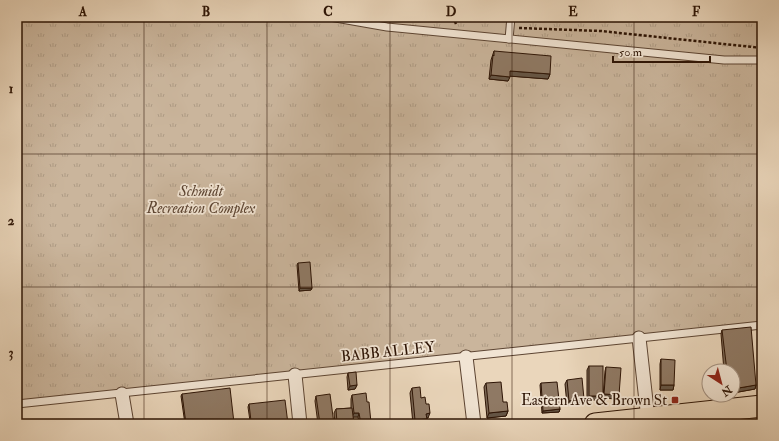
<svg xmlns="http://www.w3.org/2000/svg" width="779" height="441" font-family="'IM FELL Double Pica',serif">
<defs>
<pattern id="park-tufts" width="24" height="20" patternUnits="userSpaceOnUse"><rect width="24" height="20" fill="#cab59c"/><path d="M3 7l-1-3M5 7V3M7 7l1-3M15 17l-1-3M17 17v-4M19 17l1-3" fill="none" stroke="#ae9b85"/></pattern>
</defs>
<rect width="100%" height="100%" fill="#ead6bb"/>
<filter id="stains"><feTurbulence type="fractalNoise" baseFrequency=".005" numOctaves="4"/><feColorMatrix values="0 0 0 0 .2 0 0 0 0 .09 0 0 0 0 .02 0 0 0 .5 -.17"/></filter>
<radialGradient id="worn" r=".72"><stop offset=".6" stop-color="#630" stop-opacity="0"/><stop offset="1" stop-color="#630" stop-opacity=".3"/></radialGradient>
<path fill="url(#park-tufts)" stroke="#7c6450" d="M17 17H762V325L17 404Z"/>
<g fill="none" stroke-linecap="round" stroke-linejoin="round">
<g stroke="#5c4432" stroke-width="9">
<g id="lane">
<path d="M330 17 387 27 724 60H762"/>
<path d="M509 39 511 17"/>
<path d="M17 404 762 325"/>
</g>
</g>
<g stroke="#5c4432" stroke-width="15">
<g id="street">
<path d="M639 338 648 419"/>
<path d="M466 357 474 424"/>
<path d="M295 375 300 424"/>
<path d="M122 394 127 424"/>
</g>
</g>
<g stroke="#2d1405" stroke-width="23">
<path id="primary" d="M595 424 762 406"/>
</g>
<g stroke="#2d1405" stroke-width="2.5" stroke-dasharray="3 2" stroke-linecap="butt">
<path d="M453 17 456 24"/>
<path d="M519 28 601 31 762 48"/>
</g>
<use href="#lane" stroke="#f1e4d3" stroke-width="7"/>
<use href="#street" stroke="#f1e4d3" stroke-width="13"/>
<use href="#primary" stroke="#ead6bb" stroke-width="21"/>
</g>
<g fill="#7b6856" stroke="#2d1405">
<path d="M494 51 550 74 548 79 510 76 508 81 489 79 491 60Z"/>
<path d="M298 263 312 288 311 290 299 291 297 265Z"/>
<path d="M722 330 756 385 755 389 733 393V371H724L721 334Z"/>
<path d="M661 359 674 385 673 390H660V364Z"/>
<path d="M589 366 603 396 601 400H587V370Z"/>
<path d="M606 367 619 395 617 399 603 398 605 371Z"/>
<path d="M348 373 357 385 355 389 348 390 347 377Z"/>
<path d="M567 380 584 399 582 403 567 405 565 384Z"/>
<path d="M486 383 503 402 508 411 506 416 487 418 484 387Z"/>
<path d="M541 383 560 409 559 412 542 413 540 385Z"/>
<path d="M412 388 421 398 428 418H426L425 423 413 424 410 393Z"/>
<path d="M182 394 234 423 250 421 248 407 249 404 288 424H185L181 396Z"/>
<path d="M352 395 367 402 371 423 370 424H359L358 417H353L354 424H335L334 413 336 409 351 408V399Z"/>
<path d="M316 396 334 424H318L315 401Z"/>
</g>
<g fill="#645546" stroke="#2d1405">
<path d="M510 71 550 74 548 79 508 76Z"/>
<path d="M491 75 510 77 508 81 489 79Z"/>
<path d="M300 288H312L311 290 299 291Z"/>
<path d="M357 385 355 389 348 390 350 386Z"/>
<path d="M661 385H674L673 390H660Z"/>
<path d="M756 385 755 389 733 393V389Z"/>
<path d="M604 394 619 395 617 399 603 398Z"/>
<path d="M589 396H603L601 400H587Z"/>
<path d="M584 399 582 403 567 405 569 401Z"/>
<path d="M560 409 559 412 542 413 543 411Z"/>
<path d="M508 411 506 416 487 418 489 413Z"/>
<path d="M354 413H359L358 417H352Z"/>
<path d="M430 413 428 418H424L426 414Z"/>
<path d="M427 419 425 423 414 424 415 420Z"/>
</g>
<g fill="#8f7964" stroke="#2d1405">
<path d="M494 51 551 56 550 74 510 71V77L491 75 493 55 494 56Z"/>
<path d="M310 262 312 288H300L298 263Z"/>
<path d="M751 327 756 385 733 389V371H727L722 330Z"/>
<path d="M661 359 675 360 674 385H661Z"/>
<rect x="589" y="366" width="14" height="30"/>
<path d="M606 367 621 368 619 395 604 394Z"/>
<path d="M356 372 357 385 350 386 348 373Z"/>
<path d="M582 378 584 399 569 401 567 380Z"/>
<path d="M501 382 503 402H507L508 411 489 413 486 383Z"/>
<path d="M557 382 560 409 543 411 541 383Z"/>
<path d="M420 387 421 398 425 397 426 404H429L430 413 426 414 427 419 415 420 412 388Z"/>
<path d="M230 388 234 423 251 421 249 404 285 400 288 424H186L182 394Z"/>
<path d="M366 393 367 402H369L371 423 361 424 359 413H354L352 395Z"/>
<path d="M330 394 334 424H320L316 396Z"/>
<path d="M352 408 354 424H342V423H337L336 409Z"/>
<path d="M70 423V424H60Z"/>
</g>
<path fill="none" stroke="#2d1405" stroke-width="1" stroke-opacity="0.55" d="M144 17V424M267 17V424M390 17V424M512 17V424M634 17V424M17 154H762M17 287H762"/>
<rect fill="#8f2418" stroke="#f1e4d3" stroke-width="1.5" x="671" y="396" width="8" height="8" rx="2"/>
<g text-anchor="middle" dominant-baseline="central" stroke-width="3.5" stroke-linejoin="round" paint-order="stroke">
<g font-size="15" font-style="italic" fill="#5c4432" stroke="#f1e4d3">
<text x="201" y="191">Schmidt<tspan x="201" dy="17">Recreation Complex</tspan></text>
</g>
<g font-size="15" fill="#2d1405" stroke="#f1e4d3">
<text transform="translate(388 352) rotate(-6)">BABB ALLEY</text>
</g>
<g font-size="15" fill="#2d1405" stroke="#f1e4d3" text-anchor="end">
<text x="667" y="400">Eastern Ave &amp; Brown St</text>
</g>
</g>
<rect width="779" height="441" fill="none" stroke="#ead6bb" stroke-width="44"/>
<g transform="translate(721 383) rotate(144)"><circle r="19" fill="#f1e4d3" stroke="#a39181"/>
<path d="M0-3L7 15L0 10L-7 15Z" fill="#8f2418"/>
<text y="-6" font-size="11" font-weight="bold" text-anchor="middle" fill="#2d1405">N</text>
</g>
<path d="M613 56v6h97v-6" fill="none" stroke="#2d1405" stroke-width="2"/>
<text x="619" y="56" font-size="12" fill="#2d1405" stroke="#f1e4d3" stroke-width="3" paint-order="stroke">50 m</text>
<rect x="22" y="22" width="735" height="397" fill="none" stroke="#2d1405" stroke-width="1.5"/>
<g font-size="13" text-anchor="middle" font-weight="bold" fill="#2d1405">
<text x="83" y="16">A</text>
<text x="206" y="16">B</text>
<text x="328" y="16">C</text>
<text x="451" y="16">D</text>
<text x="573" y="16">E</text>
<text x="696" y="16">F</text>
<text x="11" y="93">1</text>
<text x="11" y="225">2</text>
<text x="11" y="357">3</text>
</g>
<rect width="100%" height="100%" filter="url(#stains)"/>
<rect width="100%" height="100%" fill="url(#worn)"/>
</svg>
